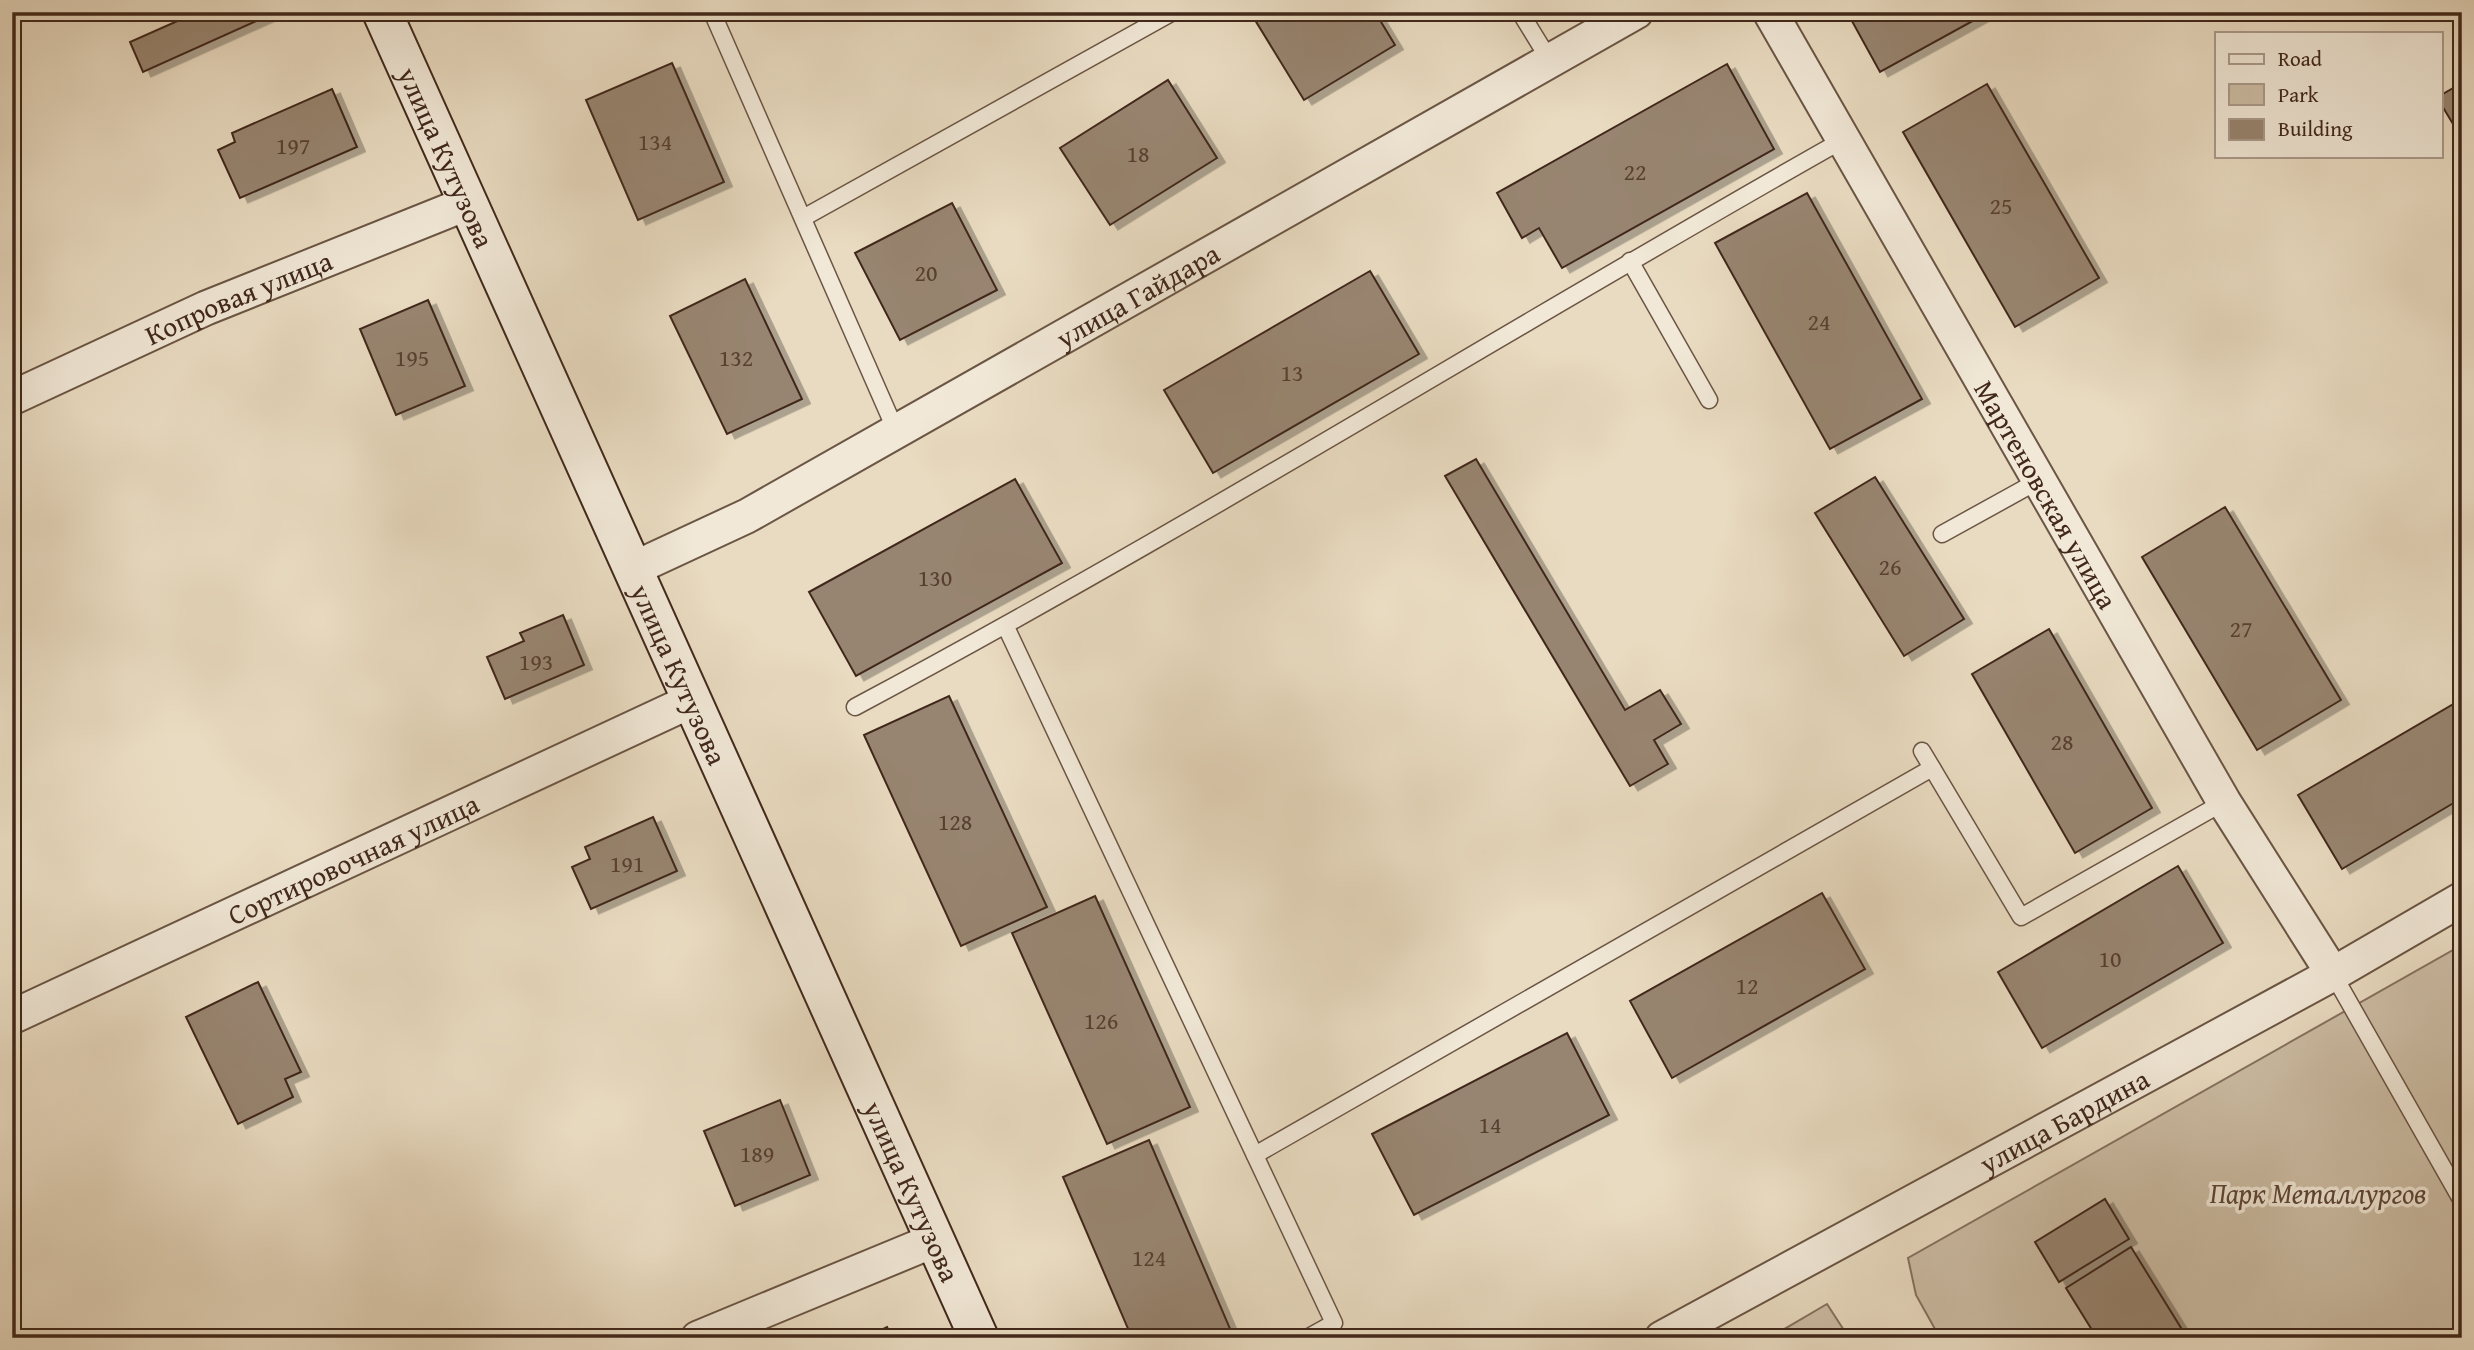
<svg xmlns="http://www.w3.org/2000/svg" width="2474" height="1350" font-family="'Gentium Book Plus',serif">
<defs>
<filter id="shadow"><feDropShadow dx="8" dy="4.5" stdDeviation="0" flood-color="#0004"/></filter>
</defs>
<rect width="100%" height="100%" fill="#e9dbc1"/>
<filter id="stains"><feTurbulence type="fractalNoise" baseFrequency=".00286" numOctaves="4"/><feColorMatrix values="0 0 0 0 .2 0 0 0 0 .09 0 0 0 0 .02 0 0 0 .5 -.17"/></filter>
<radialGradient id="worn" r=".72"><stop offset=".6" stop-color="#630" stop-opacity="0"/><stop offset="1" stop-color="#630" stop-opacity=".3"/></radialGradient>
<g fill="#ccbda5" stroke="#867260" stroke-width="2">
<path d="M2462 945V1338H1940L1916 1295 1908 1258Z"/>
<path d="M1827 1304 1849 1338H1769Z"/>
</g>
<g fill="#988571" stroke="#41281b" stroke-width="2" filter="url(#shadow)">
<path d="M189 12H274V13L143 72 130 42 191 15Z"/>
<path d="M1268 12H1375L1395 45 1304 100 1255 20Z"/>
<path d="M1847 12H1989L1880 72Z"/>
<path d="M672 63 724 182 638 220 586 100Z"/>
<path d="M1727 64 1774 149 1562 268 1539 228 1522 238 1497 193Z"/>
<path d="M1168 80 1217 158 1110 225 1060 148Z"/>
<path d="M2462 83V139L2441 104V95Z"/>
<path d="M1987 84 2099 278 2015 327 1903 132Z"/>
<path d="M332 89 357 147 240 198 218 150 235 142 232 133Z"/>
<path d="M1807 193 1922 399 1830 449 1715 243Z"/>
<path d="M952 203 997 290 900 340 855 253Z"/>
<path d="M1370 271 1419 354 1213 473 1164 390Z"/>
<path d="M745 279 802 399 727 434 670 316Z"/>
<path d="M428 300 465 386 396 415 360 329Z"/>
<path d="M1476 459 1625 710 1660 690 1681 724 1654 740 1668 764 1630 786 1445 476Z"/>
<path d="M1875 477 1964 619 1904 656 1815 513Z"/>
<path d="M1015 479 1062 563 856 676 809 592Z"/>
<path d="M2225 507 2341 700 2257 750 2142 557Z"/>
<path d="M563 615 584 665 505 699 487 657 524 641 520 633Z"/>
<path d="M2049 629 2152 808 2075 853 1972 674Z"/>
<path d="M949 696 1047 907 961 946 864 735Z"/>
<path d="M2462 699V798L2342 869 2298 795Z"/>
<path d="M653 817 677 871 591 909 572 867 590 859 585 847Z"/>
<path d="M2178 866 2223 943 2042 1048 1998 972Z"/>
<path d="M1822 893 1865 969 1672 1078 1630 1001Z"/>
<path d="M1095 896 1190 1107 1107 1144 1012 933Z"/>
<path d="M258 982 301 1072 285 1079 293 1097 238 1124 186 1017Z"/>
<path d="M1567 1033 1609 1115 1414 1215 1372 1134Z"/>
<path d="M780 1100 810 1175 735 1206 704 1131Z"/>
<path d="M1149 1140 1234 1338H1132L1063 1177Z"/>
<path d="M2105 1199 2129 1239 2059 1282 2035 1242Z"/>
<path d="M2131 1247 2186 1336 2183 1338H2097L2066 1288Z"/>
<path d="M887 1327 892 1338H865Z"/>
</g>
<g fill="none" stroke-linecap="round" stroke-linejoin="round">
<g stroke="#6b5544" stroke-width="19">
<g id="lane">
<path d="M712 12 896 431"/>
<path d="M1520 12 1550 61"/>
<path d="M803 218 1173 12"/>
<path d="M1630 261 1709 400"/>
<path d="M1942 534 2038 481"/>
<path d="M1006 627 1334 1323 1307 1338"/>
<path d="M855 707C1189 529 1511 327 1841 141"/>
<path d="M1922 751 2021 917 2224 802"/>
<path d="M2333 974 2462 1201"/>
<path d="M1255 1155 1932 768"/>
</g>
</g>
<g stroke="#6b5544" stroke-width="37">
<g id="street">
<path id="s1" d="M1770 12 2224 802 2333 974"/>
<path id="s2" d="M12 398 206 308 468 203"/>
<path id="s3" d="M635 568 747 516 1636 12"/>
<path id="s4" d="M12 1017 693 700"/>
<path d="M698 1338 935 1240"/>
<path id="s5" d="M1662 1338 2333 974 2462 899"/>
</g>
</g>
<g stroke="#41281b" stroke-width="42">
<g id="secondary">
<path id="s6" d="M382 12 979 1338"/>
</g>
</g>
<use href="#lane" stroke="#f1e8d7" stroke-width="16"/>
<use href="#street" stroke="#f1e8d7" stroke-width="33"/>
<use href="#secondary" stroke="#f1e8d7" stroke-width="38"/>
</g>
<g text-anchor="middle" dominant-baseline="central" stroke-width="7" stroke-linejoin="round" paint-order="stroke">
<g font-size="24" fill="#573f30">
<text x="655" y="141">134</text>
<text x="293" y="145">197</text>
<text x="1138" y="153">18</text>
<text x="1635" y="171">22</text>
<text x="2001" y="205">25</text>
<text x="926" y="272">20</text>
<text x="1819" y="321">24</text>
<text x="412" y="357">195</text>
<text x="736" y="357">132</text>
<text x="1292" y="372">13</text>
<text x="1890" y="566">26</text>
<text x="935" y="577">130</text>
<text x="2241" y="628">27</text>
<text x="536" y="661">193</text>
<text x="2062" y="741">28</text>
<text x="955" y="821">128</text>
<text x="627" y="863">191</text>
<text x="2110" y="958">10</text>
<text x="1747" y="985">12</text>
<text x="1101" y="1020">126</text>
<text x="1490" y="1124">14</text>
<text x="757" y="1153">189</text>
<text x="1149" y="1257">124</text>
</g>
<g font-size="28" fill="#41281b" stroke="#f1e8d7">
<text stroke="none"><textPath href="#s6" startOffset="159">улица Кутузова</textPath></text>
<text stroke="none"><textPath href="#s3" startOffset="572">улица Гайдара</textPath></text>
<text stroke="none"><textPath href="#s2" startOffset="248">Копровая улица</textPath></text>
<text stroke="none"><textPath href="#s1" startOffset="556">Мартеновская улица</textPath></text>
<text stroke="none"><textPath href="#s6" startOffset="726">улица Кутузова</textPath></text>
<text stroke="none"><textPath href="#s4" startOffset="376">Сортировочная улица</textPath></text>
<text stroke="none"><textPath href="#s5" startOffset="457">улица Бардина</textPath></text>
<text stroke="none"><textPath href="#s6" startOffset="1293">улица Кутузова</textPath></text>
</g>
<g font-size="28" font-style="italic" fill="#5d4637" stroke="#f1e8d7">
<text x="2318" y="1192">Парк Металлургов</text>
</g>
</g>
<rect width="2474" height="1350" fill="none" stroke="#e9dbc1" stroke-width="42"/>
<rect x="14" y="14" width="2446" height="1322" fill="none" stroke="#41281b" stroke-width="3.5"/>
<rect x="21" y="21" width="2432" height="1308" fill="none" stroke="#41281b" stroke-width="2"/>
<rect x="2215" y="32" width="228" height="126" fill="#f1e8d7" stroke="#ab9b8c" stroke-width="2"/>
<rect x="2229" y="54" width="35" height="10" fill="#f1e8d7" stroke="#ab9b8c" stroke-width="2"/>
<text x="2278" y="66" font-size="21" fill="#41281b">Road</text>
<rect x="2229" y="84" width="35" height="21" fill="#ccbda5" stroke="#ab9b8c" stroke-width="2"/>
<text x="2278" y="102" font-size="21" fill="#41281b">Park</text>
<rect x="2229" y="119" width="35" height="21" fill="#988571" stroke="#ab9b8c" stroke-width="2"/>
<text x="2278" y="136" font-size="21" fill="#41281b">Building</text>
<rect width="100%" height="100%" filter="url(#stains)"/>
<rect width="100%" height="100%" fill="url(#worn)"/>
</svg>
